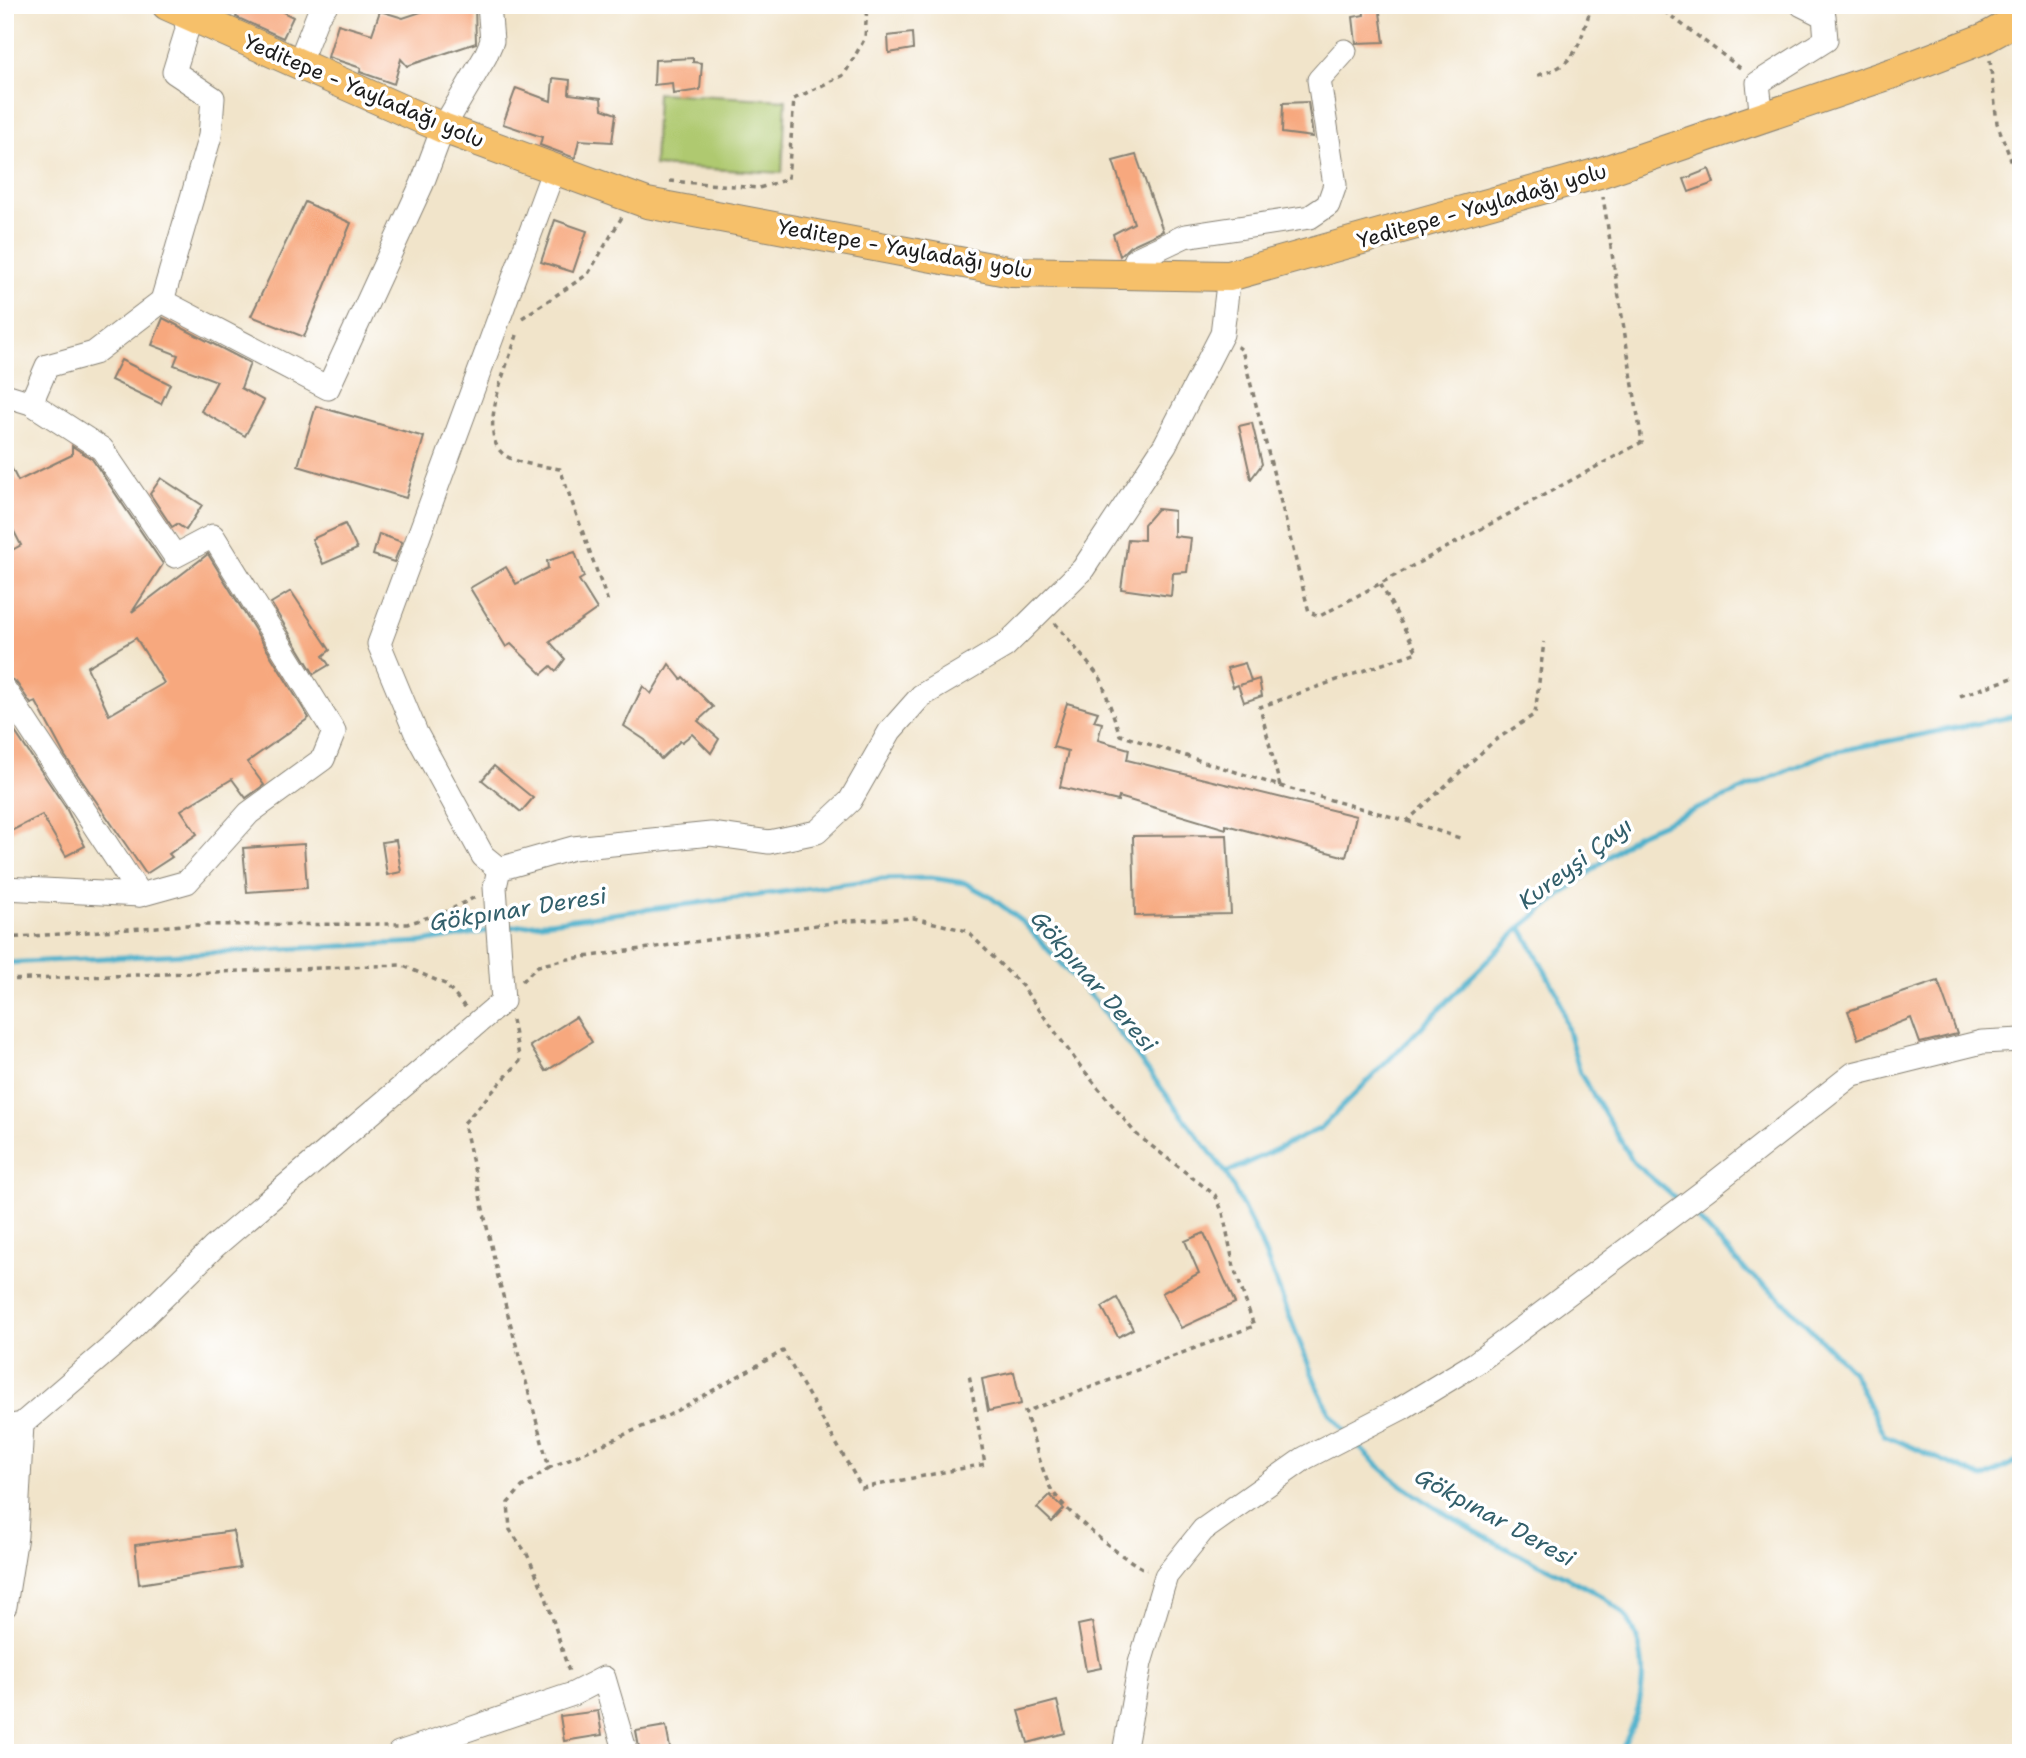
<svg xmlns="http://www.w3.org/2000/svg" width="2026" height="1758" font-family="'Shantell Sans',sans-serif">
<rect width="100%" height="100%" fill="#fff"/>
<filter id="ink" filterUnits="userSpaceOnUse"><feTurbulence type="fractalNoise" baseFrequency=".0143" numOctaves="2"/><feDisplacementMap in="SourceGraphic" scale="14" xChannelSelector="R" yChannelSelector="G"/><feConvolveMatrix kernelMatrix="1 2 1 2 8 2 1 2 1" color-interpolation-filters="sRGB"/></filter>
<filter id="wash" filterUnits="userSpaceOnUse"><feTurbulence type="fractalNoise" baseFrequency=".00686" numOctaves="4" result="noise"/><feDisplacementMap in="SourceGraphic" scale="28" xChannelSelector="R" yChannelSelector="G"/><feGaussianBlur stdDeviation="1.57" result="paint"/><feColorMatrix in="noise" values="0 0 0 0 0 0 0 0 0 0 0 0 0 0 0 0 0 1.4 0 .05"/><feComposite in="paint" operator="in"/></filter>
<g filter="url(#wash)">
<rect width="100%" height="100%" fill="#f1e4ca"/>
<path fill="#afc96f" stroke="#667246" stroke-width="2" d="M657 93 786 100 782 173 654 166Z"/>
<g fill="none" stroke-linecap="round" stroke-linejoin="round">
<g stroke="#4db1cc" stroke-width="5">
<path d="M1521 927 1558 995 1580 1073 1634 1163 1679 1201"/>
<path d="M503 928 883 879 932 878 965 883 989 896 1022 921 1095 1001 1226 1173 1259 1239 1319 1391 1330 1413 1346 1432"/>
<path d="M5 963 422 942 493 930"/>
<path d="M1226 1173 1321 1128 1521 927 1636 835 1828 753 2021 715"/>
<path d="M1689 1209 1746 1271 1777 1295 1852 1371 1884 1435 1983 1478 2021 1459"/>
<path d="M1352 1439C1393 1487 1448 1516 1502 1546 1533 1563 1613 1593 1629 1621 1653 1663 1642 1715 1619 1753"/>
</g>
</g>
<g id="blocks">
<g fill="#f7a87e" fill-rule="evenodd">
<path d="M241 5H284L281 11 293 17 283 38 236 17Z"/>
<path d="M442 5H475L476 43 407 66 401 59 394 84 360 72 361 68 328 57 338 24 372 34 380 11 403 18Z"/>
<path d="M1363 5H1379L1384 42 1356 43 1353 17 1364 15Z"/>
<path d="M912 33 913 49 889 53 888 36Z"/>
<path d="M693 58V62L702 63 700 90 673 94 672 83 654 85 655 60Z"/>
<path d="M553 78 570 80 569 94 601 98 602 109 616 114 612 142 579 140 575 158 540 145 542 137 503 124 516 88 551 101Z"/>
<path d="M1308 102 1313 137 1282 133 1283 103Z"/>
<path d="M1136 155 1163 231 1130 246 1120 256 1113 234 1134 223 1113 161Z"/>
<path d="M1709 169 1714 183 1689 192 1684 179Z"/>
<path d="M305 202 351 223 304 337 251 316Z"/>
<path d="M555 220 587 231 573 272 541 262Z"/>
<path d="M163 318 250 363 241 388 264 401 245 436 201 411 217 381 174 365 178 355 152 345Z"/>
<path d="M121 360 170 384 161 404 111 380Z"/>
<path d="M316 406 424 437 406 498 298 466Z"/>
<path d="M1252 423 1262 464 1251 479 1239 426Z"/>
<path d="M72 446 92 459 163 564 132 612 208 554 309 718 247 762 264 785 246 798 232 779 181 810 197 834 169 854 172 857 146 874 65 756 36 702 31 704 16 682 5 676V554L21 545 5 514V455L18 481 72 455ZM136 638 164 683 109 715 87 667Z"/>
<path d="M161 478 202 505 186 530 177 524 172 527 150 494Z"/>
<path d="M1157 509 1174 511V536L1191 538 1187 572 1173 573 1171 596 1121 589 1128 539 1144 540V524Z"/>
<path d="M345 524 357 549 323 564 312 539Z"/>
<path d="M379 534 402 542 394 562 373 555Z"/>
<path d="M575 552 584 577 579 580 597 609 550 642 565 659 556 671 551 666 542 674 511 644 506 647 470 588 506 567 516 584 548 568 547 561Z"/>
<path d="M291 591 330 650 323 656 329 665 314 674 271 603Z"/>
<path d="M1245 663 1251 681 1240 685 1259 679 1262 696 1244 702 1238 685 1233 687 1227 668Z"/>
<path d="M669 664 681 679 683 677 713 707 698 721 719 739 711 753 692 734 682 742 680 741 661 759 645 740 624 726 643 686 651 694Z"/>
<path d="M1067 703 1098 712 1094 721 1102 723 1098 740 1129 749 1127 760 1356 816 1346 857 1226 825V829L1119 797 1118 801 1060 787 1068 751 1053 747Z"/>
<path d="M5 717 66 808 85 846 66 856 42 815 5 834Z"/>
<path d="M494 766 533 798 521 812 482 780Z"/>
<path d="M1227 835 1231 914 1135 916 1133 836Z"/>
<path d="M396 840 401 872 387 875 382 842Z"/>
<path d="M304 844 307 888 247 892 243 848Z"/>
<path d="M1938 981 1957 1034 1920 1043 1911 1018 1858 1039 1848 1011Z"/>
<path d="M576 1017 592 1042 546 1071 530 1046Z"/>
<path d="M1204 1233 1235 1303 1181 1328 1162 1293 1199 1273 1185 1241Z"/>
<path d="M1117 1298 1133 1329 1118 1337 1102 1307Z"/>
<path d="M1014 1372 1021 1404 988 1411 982 1379Z"/>
<path d="M1050 1495 1064 1509 1052 1522 1037 1508Z"/>
<path d="M233 1531 240 1568 139 1584 135 1545Z"/>
<path d="M1092 1622 1101 1668 1086 1671 1078 1625Z"/>
<path d="M1057 1701 1065 1733 1028 1743 1019 1711Z"/>
<path d="M598 1711 602 1735 564 1741 560 1716Z"/>
<path d="M666 1726 671 1753H640L636 1731Z"/>
</g>
</g>
</g>
<g filter="url(#ink)">
<use href="#blocks" fill-opacity="0" stroke="#868073" stroke-width="2"/>
<g fill="none" stroke-linecap="round" stroke-linejoin="round">
<g stroke="#868073" stroke-width="25">
<g id="minor">
<path d="M299 63 318 15 326 5"/>
<path d="M1762 119 1758 83 1826 40 1824 16 1802 5"/>
<path d="M1130 274 1136 259 1185 236 1310 217 1328 205 1335 185 1319 80 1345 51"/>
<path d="M162 301 210 136 213 98 174 72 187 30 185 13"/>
<path d="M5 395 31 403 102 449 175 556 213 536 334 732 323 759 249 813 187 882 140 895 5 888"/>
<path d="M31 403 47 366 94 353 162 301 328 388 422 184 443 128 485 57 492 41 489 5"/>
<path d="M5 690 140 895"/>
<path d="M499 869 483 856 416 733 379 644 554 169"/>
<path d="M5 1427 22 1424 121 1339 214 1247 503 1001 495 887 499 869 573 848 711 834 769 842 817 832 850 801 890 731 921 696 1005 646 1083 569 1165 445 1222 334 1229 276"/>
<path d="M5 1606 16 1536 22 1424"/>
<path d="M399 1753 573 1694 604 1678 626 1753"/>
<path d="M1124 1753 1140 1663 1166 1576 1203 1530 1305 1458 1402 1408 1476 1363 1707 1189 1853 1074 1982 1042 2021 1040"/>
</g>
</g>
<g stroke="#868073" stroke-width="32">
<path id="major" d="M167 5 443 128 647 203 1012 272 1229 276 1599 173 1899 71 1985 38 2021 18"/>
</g>
<g stroke="#868073" stroke-width="3.5" stroke-dasharray="5 5" stroke-linecap="butt">
<path d="M1656 5 1743 70"/>
<path d="M1990 60 1997 123 2021 186"/>
<path d="M1538 75C1580 65 1579 41 1592 5"/>
<path d="M670 181 759 188 788 179 794 99 844 75 865 38 867 5"/>
<path d="M522 318 588 274 622 217"/>
<path d="M517 335C508 365 470 444 512 459 526 465 544 466 560 469L609 605"/>
<path d="M1237 346 1242 350 1309 612 1320 616 1642 442 1603 197"/>
<path d="M1055 623 1101 679 1120 735 1280 786 1407 821 1494 741 1535 714 1544 642"/>
<path d="M1960 696 2021 675"/>
<path d="M1280 786 1260 707 1417 652 1380 583"/>
<path d="M1407 821 1463 839"/>
<path d="M5 938 184 925 407 924 448 911 477 896"/>
<path d="M5 980 401 965 445 984 466 1008"/>
<path d="M522 981 538 966 562 960 846 921 914 918 967 931 1022 986 1077 1062 1136 1134 1215 1195 1223 1213 1234 1267 1254 1326 1025 1412C1033 1436 1039 1462 1049 1485 1058 1507 1125 1562 1147 1570"/>
<path d="M512 1020 520 1061 464 1123 498 1277 549 1468 669 1415 783 1351 862 1488 985 1464 969 1374"/>
<path d="M549 1468 522 1487 508 1503 510 1530 527 1554 545 1594 569 1672"/>
</g>
<use href="#minor" stroke="#fff" stroke-width="23"/>
<use href="#major" stroke="#f6c06b" stroke-width="30"/>
</g>
</g>
<g text-anchor="middle" dominant-baseline="central" stroke-width="7" stroke-linejoin="round" paint-order="stroke">
<g font-size="21" fill="#1c1c1c" stroke="#fff">
<text transform="translate(364 91) rotate(23)">Yeditepe - Yayladağı yolu</text>
<text transform="translate(1482 206) rotate(-16)">Yeditepe - Yayladağı yolu</text>
<text transform="translate(905 249) rotate(10)">Yeditepe - Yayladağı yolu</text>
</g>
<g font-size="23" font-style="italic" fill="#325f6b" stroke="#fff">
<text transform="translate(1575 863) rotate(-37)">Kureyşi Çayı</text>
<text transform="translate(518 909) rotate(-9)">Gökpınar Deresi</text>
<text transform="translate(1094 981) rotate(49)">Gökpınar Deresi</text>
<text transform="translate(1495 1517) rotate(29)">Gökpınar Deresi</text>
</g>
</g>
<rect width="2026" height="1758" fill="none" stroke="#fff" stroke-width="28"/>
</svg>
